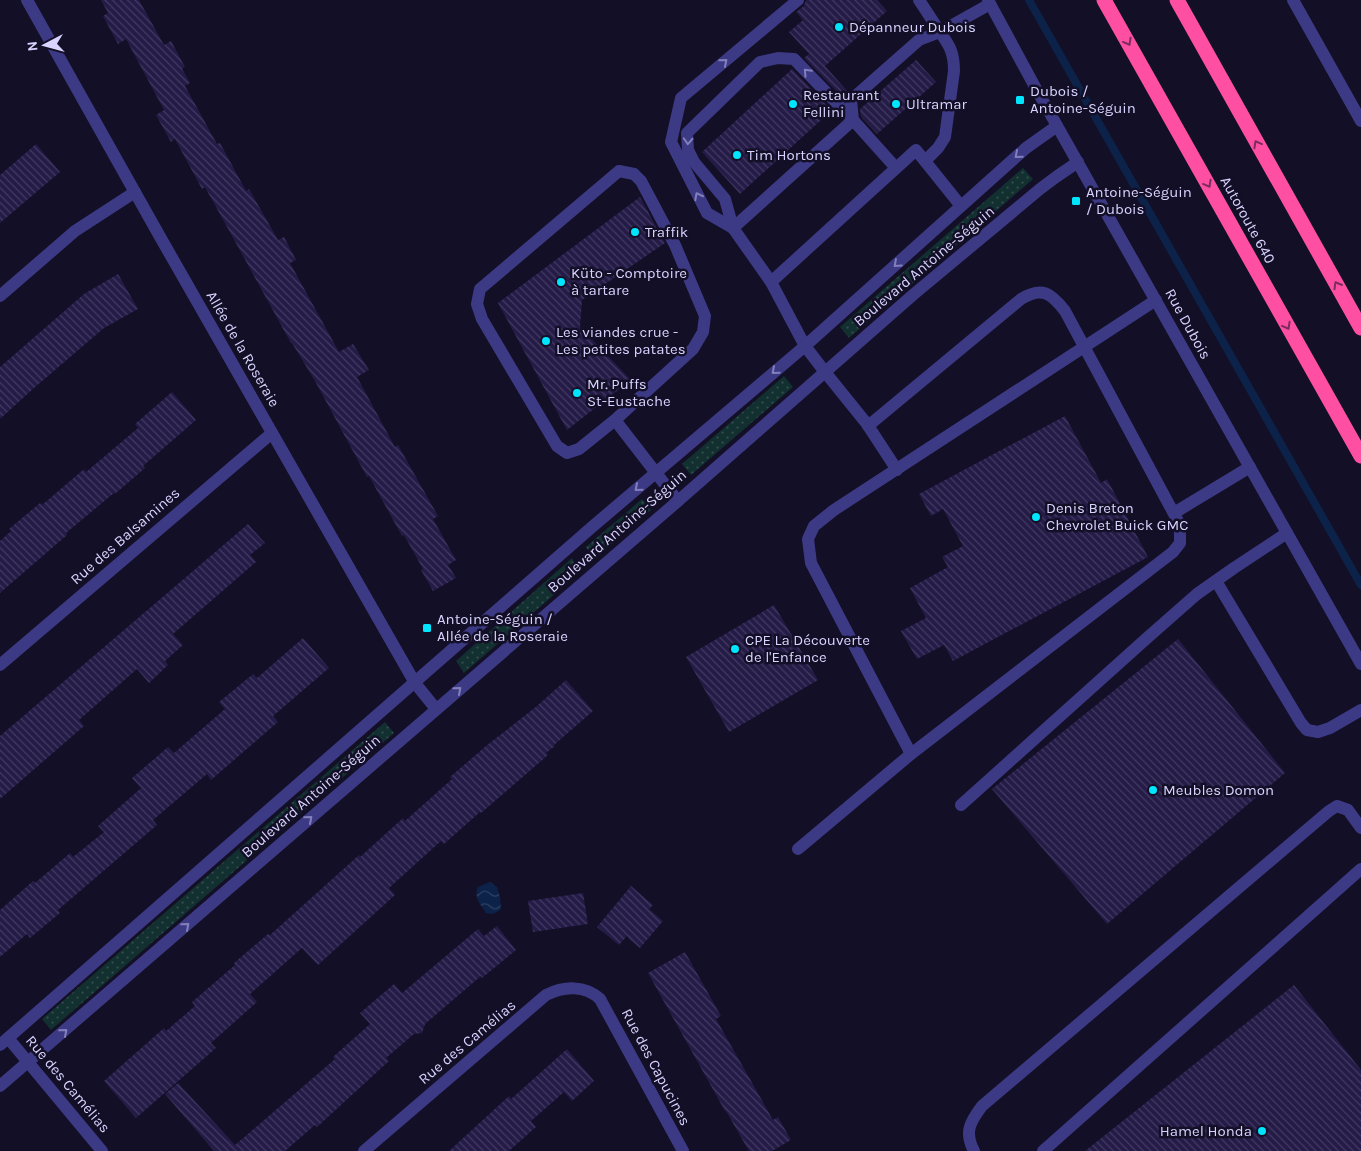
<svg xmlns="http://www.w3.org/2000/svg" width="1361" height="1151" font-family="Karla,sans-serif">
<defs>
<pattern id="grass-dots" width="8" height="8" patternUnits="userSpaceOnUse" patternTransform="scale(1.25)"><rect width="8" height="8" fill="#12302f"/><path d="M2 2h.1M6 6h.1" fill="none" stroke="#344d4e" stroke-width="1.8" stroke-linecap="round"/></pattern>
<pattern id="water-waves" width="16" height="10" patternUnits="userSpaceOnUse" patternTransform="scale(1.25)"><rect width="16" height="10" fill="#0c2248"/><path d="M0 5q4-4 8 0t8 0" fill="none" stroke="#2f4163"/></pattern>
<pattern id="building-back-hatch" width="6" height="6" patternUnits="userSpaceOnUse" patternTransform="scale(1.25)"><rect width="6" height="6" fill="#241b47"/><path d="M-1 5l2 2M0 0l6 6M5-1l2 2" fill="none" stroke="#433b63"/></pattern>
</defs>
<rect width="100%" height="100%" fill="#130f26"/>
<g fill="url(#grass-dots)">
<path d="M1023 168 1033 179 849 338 840 327Z"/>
<path d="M784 376 793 387 691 475 682 464Z"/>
<path d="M642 499 651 510 593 560 586 547Z"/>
<path d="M572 558 579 573 464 673 456 661Z"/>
<path d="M385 722 394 733 51 1030 42 1019Z"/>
</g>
<path fill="url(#water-waves)" d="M490 882 497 887 500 897 501 909C497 913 491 915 486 913 481 904 473 898 478 887Z"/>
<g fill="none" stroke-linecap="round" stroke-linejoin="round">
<path stroke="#0c2248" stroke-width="8" d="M1029 0 1361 585"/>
</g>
<g fill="url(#building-back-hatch)">
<path d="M101 0H139L164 45 171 41 185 67 182 69 190 83 185 86 217 144 220 143 246 191 249 189 278 240 284 237 296 260 290 263 339 352 353 344 369 370 357 377 395 447 398 445 438 516 433 519 456 560 448 565 456 578 433 591 421 570 423 569 404 535 402 536 369 476 367 477 315 381 292 343H291L205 187 202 189 175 139 171 142 156 115 164 110 126 39 118 44 103 16 108 13Z"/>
<path d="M806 0H877L887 11 825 66 848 92 843 98 804 58 809 54 789 32 803 20 796 12 804 6Z"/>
<path d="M916 60 936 82 877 134 861 117 860 109Z"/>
<path d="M792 69 832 110 740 194 702 152Z"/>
<path d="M36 144 60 172 0 223V175Z"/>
<path d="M640 197 665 243 582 300 580 327 631 380 567 430 498 303Z"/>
<path d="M118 274 138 309 104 328 34 388 0 419V367L84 294Z"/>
<path d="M172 392 196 420 143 466 145 468 115 494 114 493 66 533 67 535 0 593V541L11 531 9 529 40 503 42 505 84 469 86 472 138 428 135 424Z"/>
<path d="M1065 416 1101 483 1107 479 1148 557 953 661 944 645 917 659 901 631 926 618 910 588 948 567 942 557 963 546 943 509 931 516 919 494Z"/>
<path d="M248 524 265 543 250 555 256 562 173 634 183 645 165 661 168 665 149 683 137 669 79 720 84 726 0 799V736Z"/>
<path d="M774 605 818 680 729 732 686 657Z"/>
<path d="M303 638 329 668 273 716 278 722 211 780 207 774 153 820 157 825 58 910 60 913 30 938 27 934 0 957V910L33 881 35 883 70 853 73 857 104 832 98 826 141 788 132 778 168 747 174 753 225 709 219 702 253 674 257 678Z"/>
<path d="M1178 639 1285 773 1107 924 992 789Z"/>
<path d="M566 680 593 711 554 745 555 746 546 753 548 755 481 813 480 812 444 844 441 841 389 888 395 895 318 965 302 948 250 994 257 1002 211 1043 216 1048 136 1118 104 1081 164 1028 166 1031 195 1006 192 1002 235 965 234 963 268 934 270 935 359 855 360 857 403 818 405 821 452 779 450 777 486 746 537 706Z"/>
<path d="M631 886 653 905 649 909 663 921 640 948 629 939 627 936 619 945 597 927Z"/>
<path d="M583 893 588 924 533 932 528 901Z"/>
<path d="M497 926 516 950 482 978 481 976 425 1024 422 1033 414 1034 386 1058 389 1061 317 1127 315 1125 285 1151H214L165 1094 178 1083 235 1145 335 1059 333 1057 370 1024 360 1013 394 984 402 993 478 929 484 936Z"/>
<path d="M685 952 721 1016 716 1019 773 1120 778 1117 791 1140 772 1151H749L726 1111H725L648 973Z"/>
<path d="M1294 985 1361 1070V1151H1085Z"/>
<path d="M567 1049 594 1081 572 1101 564 1092 531 1121 536 1127 509 1151H449L509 1096 511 1099Z"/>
</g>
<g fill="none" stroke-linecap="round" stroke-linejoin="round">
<g stroke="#3d3a85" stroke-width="12">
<path d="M853 120 851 100 919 40 940 32 919 0"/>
<path d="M925 161 938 148 945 137 954 71C954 53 950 46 940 32L990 4"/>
<path d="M733 228 725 199 694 162 688 150 687 133 760 62 778 58 794 59 853 120"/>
<path d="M733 228 707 213 671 142 681 98 798 0"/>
<path d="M771 282 733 228 853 120 896 168"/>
<path d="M805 346 771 282 916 150 961 206"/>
<path d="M825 372 867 424 897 470"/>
<path d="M615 420 579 449 567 453 557 446 482 319 477 304 480 289 619 171 634 174 641 181 675 245 705 316 703 332 693 349 615 420 656 473"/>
<path d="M1174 513 1250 467"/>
<path d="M1216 581 1301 723 1307 730 1318 732 1330 728 1361 710"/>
<path d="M911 754 811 563 808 539 814 526 834 510 1156 300"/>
<path d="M961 805 1147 638 1197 594 1234 568 1287 533"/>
<path d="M798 849 911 754 1173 552 1180 543V525L1065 311C1051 293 1042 286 1021 299L868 426"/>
<path d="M974 1151C964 1132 970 1122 982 1106L1329 811 1337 806 1348 810 1361 828"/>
<path d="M1043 1151 1361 869"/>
</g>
<g stroke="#3d3a85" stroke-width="12">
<path d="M27 0 159 235 415 683 436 709"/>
<path d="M0 296 75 231 135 192"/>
<path d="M805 346 825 372"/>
<path d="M656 473 678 501"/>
<path d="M0 665 272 433"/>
<path d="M8 1038 102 1151"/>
<path d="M364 1151 546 995C564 986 585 985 600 999L683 1151"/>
</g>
<g stroke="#3d3a85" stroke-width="12">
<path d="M988 0 1034 85 1361 664"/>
<path d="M1293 0 1361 121"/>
<path d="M0 1045 592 527 805 346 1026 148 1057 126"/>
<path d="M0 1086 678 501 914 294 1040 189 1056 177 1078 162"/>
</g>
<g stroke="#ff4fa3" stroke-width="15">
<path d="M1104 0 1361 456"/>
<path d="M1177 0 1361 328"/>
</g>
</g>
<defs><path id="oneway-chevron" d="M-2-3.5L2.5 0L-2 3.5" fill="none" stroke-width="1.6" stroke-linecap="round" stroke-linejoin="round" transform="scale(1.25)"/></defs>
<g stroke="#7d2c5e">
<use href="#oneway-chevron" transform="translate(1128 42) rotate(61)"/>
<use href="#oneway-chevron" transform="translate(1257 144) rotate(-119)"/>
<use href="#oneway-chevron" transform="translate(1208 184) rotate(61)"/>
<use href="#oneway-chevron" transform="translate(1337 285) rotate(-120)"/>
<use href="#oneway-chevron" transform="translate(1287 326) rotate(61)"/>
</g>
<g stroke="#837fbc">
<use href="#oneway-chevron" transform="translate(724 62) rotate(-40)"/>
<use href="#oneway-chevron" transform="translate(807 72) rotate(-133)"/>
<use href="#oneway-chevron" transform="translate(688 141) rotate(93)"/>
<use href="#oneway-chevron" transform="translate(1018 155) rotate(139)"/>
<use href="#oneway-chevron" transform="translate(698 196) rotate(-117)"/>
<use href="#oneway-chevron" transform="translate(897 264) rotate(138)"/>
<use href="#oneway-chevron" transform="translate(775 371) rotate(139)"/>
<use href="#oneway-chevron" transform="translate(638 488) rotate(139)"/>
<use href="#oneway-chevron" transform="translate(458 690) rotate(-41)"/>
<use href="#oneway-chevron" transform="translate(309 819) rotate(-41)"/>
<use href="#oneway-chevron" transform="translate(186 926) rotate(-41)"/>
<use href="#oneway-chevron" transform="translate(64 1032) rotate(-41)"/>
</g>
<g fill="#00e5ff" stroke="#130f26" stroke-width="2">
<circle cx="839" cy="27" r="5"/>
<rect x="1015" y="95" width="10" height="10" rx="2.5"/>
<circle cx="793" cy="104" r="5"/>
<circle cx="896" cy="104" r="5"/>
<circle cx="737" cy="155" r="5"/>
<rect x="1071" y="196" width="10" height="10" rx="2.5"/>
<circle cx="635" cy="232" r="5"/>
<circle cx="561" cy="282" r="5"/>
<circle cx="546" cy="341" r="5"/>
<circle cx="577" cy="393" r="5"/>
<circle cx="1036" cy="517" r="5"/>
<rect x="422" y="623" width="10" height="10" rx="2.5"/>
<circle cx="735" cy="649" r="5"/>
<circle cx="1153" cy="790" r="5"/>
<circle cx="1262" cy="1131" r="5"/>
</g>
<g text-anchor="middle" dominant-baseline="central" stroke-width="5" stroke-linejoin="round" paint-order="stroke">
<g font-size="15" fill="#d9d4ff" stroke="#130f26" text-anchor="start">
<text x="849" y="27">Dépanneur Dubois</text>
<text x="1030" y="91">Dubois /<tspan x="1030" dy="17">Antoine-Séguin</tspan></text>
<text x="803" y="95">Restaurant<tspan x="803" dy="17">Fellini</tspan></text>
<text x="906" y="104">Ultramar</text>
<text x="747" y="155">Tim Hortons</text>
<text x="1086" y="192">Antoine-Séguin<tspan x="1086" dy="17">/ Dubois</tspan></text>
<text x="645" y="232">Traffik</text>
<text x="571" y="273">Küto - Comptoire<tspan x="571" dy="17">à tartare</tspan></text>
<text x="556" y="332">Les viandes crue -<tspan x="556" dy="17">Les petites patates</tspan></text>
<text x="587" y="384">Mr. Puffs<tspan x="587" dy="17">St-Eustache</tspan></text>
<text x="1046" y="508">Denis Breton<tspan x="1046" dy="17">Chevrolet Buick GMC</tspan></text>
<text x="437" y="619">Antoine-Séguin /<tspan x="437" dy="17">Allée de la Roseraie</tspan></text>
<text x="745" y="640">CPE La Découverte<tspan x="745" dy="17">de l'Enfance</tspan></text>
<text x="1163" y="790">Meubles Domon</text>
<text x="1252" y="1131" text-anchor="end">Hamel Honda</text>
</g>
<g font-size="15" fill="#d9d4ff" stroke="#130f26">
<text transform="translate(1248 220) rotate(61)">Autoroute 640</text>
<text transform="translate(924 266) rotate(-40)">Boulevard Antoine-Séguin</text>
<text transform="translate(1188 324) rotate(61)">Rue Dubois</text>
<text transform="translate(243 349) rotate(60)">Allée de la Roseraie</text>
<text transform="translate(617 531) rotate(-41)">Boulevard Antoine-Séguin</text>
<text transform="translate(125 536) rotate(-41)">Rue des Balsamines</text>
<text transform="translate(311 796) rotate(-41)">Boulevard Antoine-Séguin</text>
<text transform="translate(467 1042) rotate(-40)">Rue des Camélias</text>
<text transform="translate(656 1067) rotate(62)">Rue des Capucines</text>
<text transform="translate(68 1084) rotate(50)">Rue des Camélias</text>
</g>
</g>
<g transform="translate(45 45) rotate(264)" stroke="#130f26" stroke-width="4" paint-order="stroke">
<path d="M0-4L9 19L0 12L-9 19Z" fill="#d9d4ff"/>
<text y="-8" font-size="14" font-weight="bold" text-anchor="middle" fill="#d9d4ff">N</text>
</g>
</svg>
